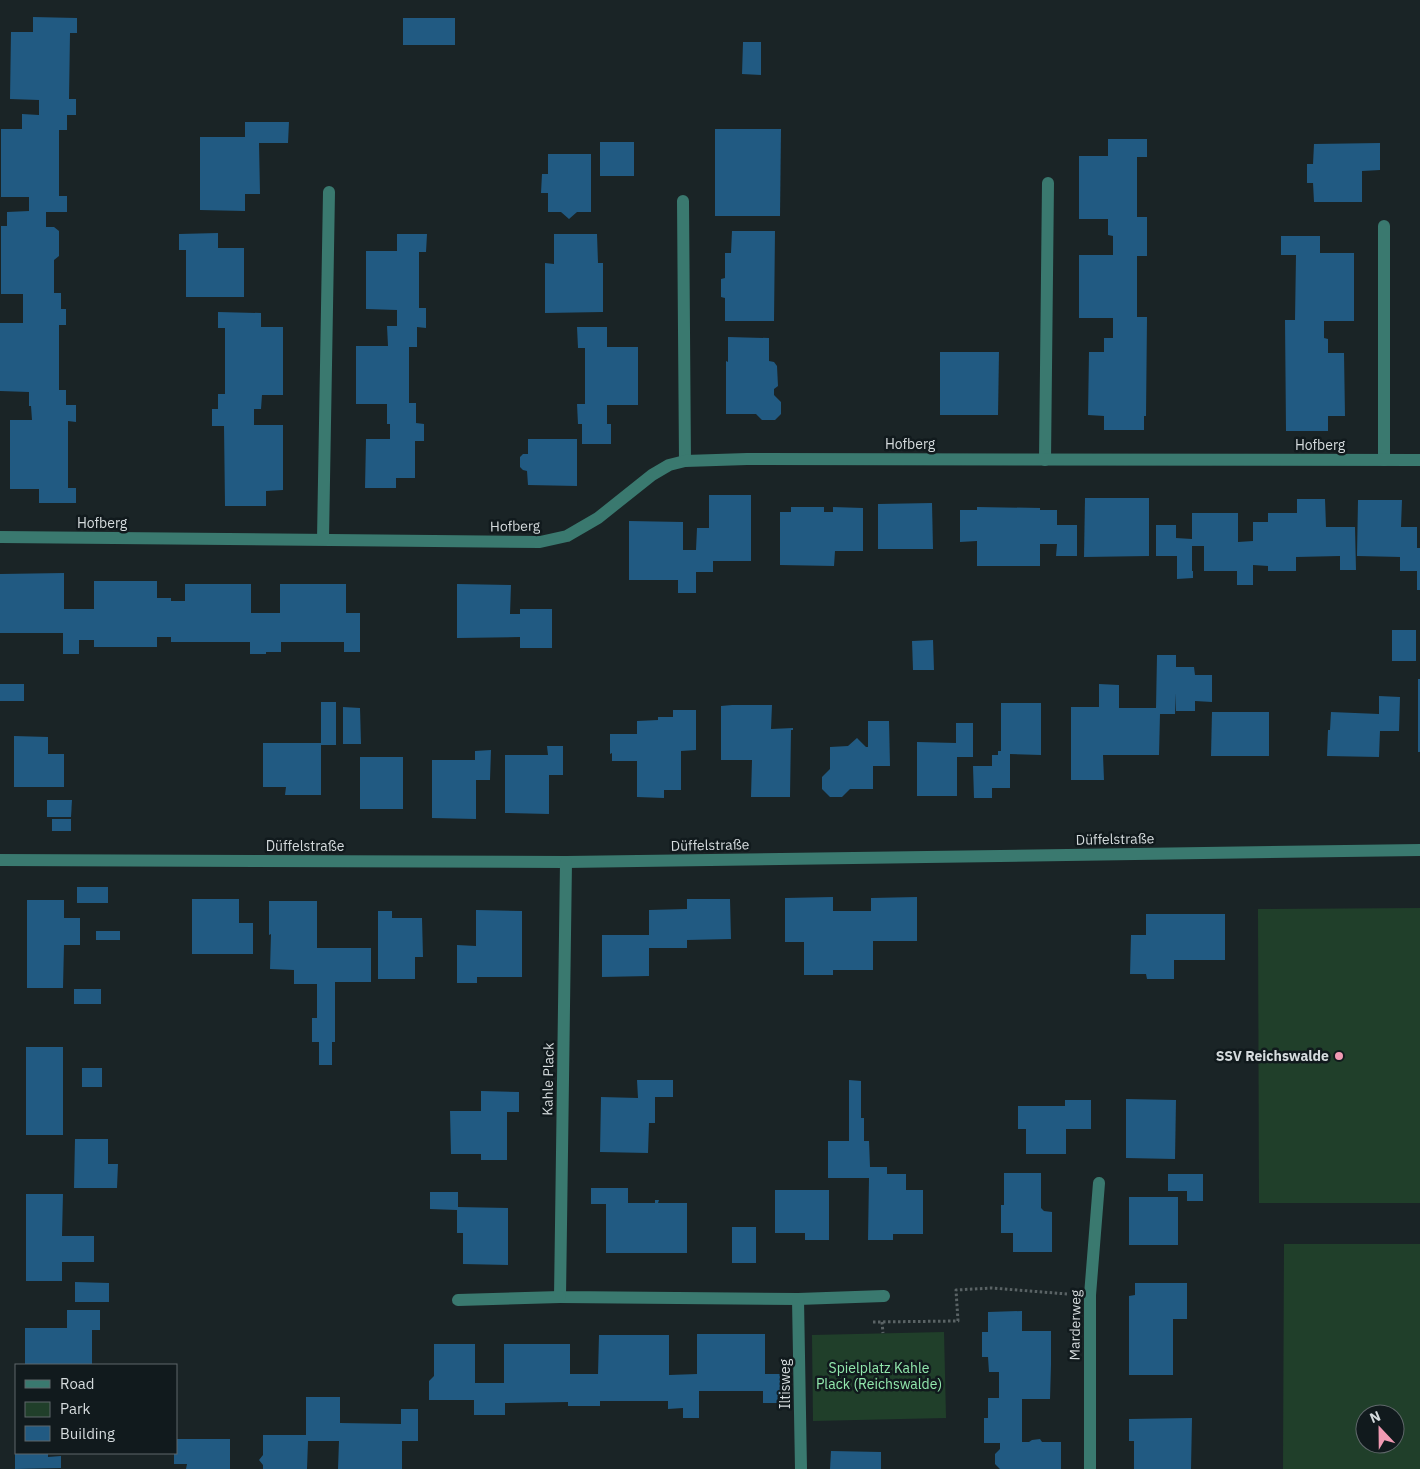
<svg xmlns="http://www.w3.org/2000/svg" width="1420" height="1469" font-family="'IBM Plex Sans',sans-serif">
<rect width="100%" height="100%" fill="#1a2426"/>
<g fill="#203f2a" fill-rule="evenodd">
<path d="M1420 908V1203H1259L1258 909Z"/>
<path d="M1284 1244H1420V1469H1283ZM1365 1414H1395V1444H1365Z"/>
<path d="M944 1332 946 1418 813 1421 812 1335Z"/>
</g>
<g fill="#215a82">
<path d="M33 17 77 18V33H70L69 99H76V115H67V130H59V196H67V212H46V227H54L59 231V256L54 260V293H61V309H66V325H59V390H66V405H76V422L68 421V488H76V503H39V489H10V420H32L31 406H29V392L0 391V323H23V294H1V226H7V212L29 211V197H1V129H22V114L39 115V100L10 99 11 32H33Z"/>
<rect x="403" y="18" width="52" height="27"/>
<path d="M743 42H761V75L742 74Z"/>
<path d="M245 122H289L288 143H259L260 194H245V211L200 210V137H245Z"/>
<path d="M715 129H781L780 216H715Z"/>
<path d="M1108 139H1147V157H1137V217H1147V256H1137V317H1147L1146 416H1144V430H1104V416L1088 415 1089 352H1104V338H1113V318H1079V255H1113V236L1108 235V219H1079V156H1108Z"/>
<rect x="600" y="142" width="34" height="34"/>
<path d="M1380 143V170L1362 171V202H1314L1313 183H1307V164H1313L1314 144Z"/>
<path d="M548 154H591V212H577L569 219 561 212H548V193H541L542 174H548Z"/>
<path d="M732 231H775L774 321H725V298L721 297V279L725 278V253H731Z"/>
<path d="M218 233V248H244V297H186V250H179V234Z"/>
<path d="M397 234H427L426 252H419V308H426V328L417 327V347H409V403H416V423L424 424V441H415V478H396V488H365L366 439H390V424H387V404H356V346H388L387 326H397V310L366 309V251H397Z"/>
<path d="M554 234H597L598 263H603V312L545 313V263L554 264Z"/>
<path d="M1281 236H1320V253H1354V321H1324V338L1328 339V353H1344L1345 416H1328V431H1286L1285 320H1295L1296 255H1281Z"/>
<path d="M218 312 261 313V327H283V395H262L261 409H254V425H283V490L266 491V506H225L224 426H212V409H218V394H225V328H218Z"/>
<path d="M577 327H607V347H638V405H607V424H611V444H582V424H578L577 404H585V348H578Z"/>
<path d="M728 337 769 338V361L774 362 777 366 778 386 774 389V395L781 402V414L775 420H762L756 414H726V361L728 362Z"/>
<path d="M940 352H999L998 415H940Z"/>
<path d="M528 439H577V486L528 485 527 471 523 470 520 467V457L523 454H528Z"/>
<path d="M709 495H751V561H713V572H696V593H678V580H629V521L683 522V550H696L697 528H709Z"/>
<path d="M1085 498H1149V556L1084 557Z"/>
<path d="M1297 499H1325L1326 527H1355L1356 570H1340V556L1296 557V571H1268V566L1253 565V585H1237V571H1204V546H1192V571H1193V578L1177 579V556H1156V525H1176V538L1192 539V513H1238V542L1253 541V522H1268V513H1297Z"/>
<path d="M1358 500H1402L1401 527H1417V548H1420V590H1417V571H1400V557L1357 556Z"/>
<path d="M932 503 933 549H878V504Z"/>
<path d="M791 507H824V512H833V507L863 508V551H835L834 566 780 565V512H791Z"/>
<path d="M977 507 1040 508V510H1057V525H1077V556H1056L1057 544H1040V566H977V541L960 542V510H977Z"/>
<path d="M64 573V609H94V581H157V598H171V601H185V584H251V613H280V584H346V613H360V652H344V642H281V652H266V654H250V642H171V637H157V647H94V640H79V654H63V633H0V574Z"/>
<path d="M457 584 511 585 510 614H520V609H552V648H520V637L457 638Z"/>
<rect x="1392" y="630" width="24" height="31"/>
<path d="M933 640 934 670H913L912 641Z"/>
<path d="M1157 655H1176V667H1194L1195 675H1212V702L1195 701V711H1176V693L1175 714H1160L1159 755H1103L1104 780H1071V707H1099V684L1119 685V708H1156Z"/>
<rect x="1418" y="679" width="2" height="73"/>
<rect x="0" y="684" width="24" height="17"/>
<path d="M1379 696 1400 697 1399 731H1380L1379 757 1327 756 1328 730H1330L1331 712 1379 714Z"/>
<path d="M321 702H336V745H321V795H285L286 787H263V743H321Z"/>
<path d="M1001 703H1041V755L1010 754V788H992V798H974L973 766H992V755H998V751H1001Z"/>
<path d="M732 705H772L771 729 793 728V730H791L790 797H751L752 760H721V706Z"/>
<path d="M343 707 360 708 361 744H343Z"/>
<path d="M673 710H696V750L681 751V790H664V798L637 797V761H612V753L610 754V734H637V721L658 720V717H673Z"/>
<path d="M1212 712H1269V756H1211Z"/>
<path d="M868 721H889L890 766H873V789H850L842 797H830L822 789V777L830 769V747L848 746 857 738 866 747H868Z"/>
<path d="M956 723H973V757H957V796H917V742L956 743Z"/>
<path d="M14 736 48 737V754H64V787H14Z"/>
<path d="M547 746H563V775H549V814L505 813V755H548Z"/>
<path d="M491 750 490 780H476V819L432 818V760H475V751Z"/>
<rect x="360" y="757" width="43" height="52"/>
<path d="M47 800H72L71 817H47Z"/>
<rect x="52" y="819" width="19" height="12"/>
<rect x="77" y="887" width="31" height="16"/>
<path d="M833 897V911H871V898L917 897V941H873V970H833V975H804V942H785V898Z"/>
<path d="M192 899H239V923H253V954H192Z"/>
<path d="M687 899H730L731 939 687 940V948H649V976L602 977V935H649V910L687 909Z"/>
<path d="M27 900H64V918H80V945H64L63 988H27Z"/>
<path d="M269 901H317V948H371V982H335V1042H332V1065H319V1042H312V1018H317V984H294V970L270 969 271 934 269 935Z"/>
<path d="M476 910 522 911V977H477V983H457V945L476 946Z"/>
<path d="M378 911H392V918H422L423 957H415V979H378Z"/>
<path d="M1146 914H1225V960H1174V979H1147L1146 974H1130L1131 935H1146Z"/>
<rect x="96" y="931" width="24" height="9"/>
<rect x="74" y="989" width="27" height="15"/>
<rect x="26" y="1047" width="37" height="88"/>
<rect x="82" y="1068" width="20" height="19"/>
<path d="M637 1080H673V1097H655V1123H649L648 1153 600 1152 601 1097 638 1098Z"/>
<path d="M849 1080 861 1081V1118H864V1141H869L870 1167H887V1174H906V1190H923V1234H893V1240H868L869 1178H828V1141H849Z"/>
<path d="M481 1091 519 1092V1112H507V1160H481V1154H451L450 1111H481Z"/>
<path d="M1126 1099 1176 1100 1175 1159 1126 1158Z"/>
<path d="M1065 1100H1091V1129H1066V1154H1026V1129H1018V1106H1065Z"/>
<path d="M75 1139H108V1164H118L117 1188H74Z"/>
<path d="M1004 1173H1041V1208L1044 1211 1052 1212V1252H1013V1233H1001V1205H1004Z"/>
<path d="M1168 1174H1203V1201H1187V1191H1168Z"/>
<path d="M591 1188H628V1203H655V1200H659L658 1203H687V1253H606V1204H591Z"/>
<path d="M775 1190H829V1240H805V1233H775Z"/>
<path d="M430 1192H458V1207L508 1208V1265L463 1264V1233H457V1210L430 1209Z"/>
<path d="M26 1194H63L62 1236H94V1262H62V1281H26Z"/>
<rect x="1129" y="1197" width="49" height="48"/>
<rect x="732" y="1227" width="24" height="36"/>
<path d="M75 1282 109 1283V1302H75Z"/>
<path d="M1135 1283H1187V1319H1173V1375H1129V1296L1135 1295Z"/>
<path d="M67 1310H100V1330H92V1365H25V1328H67Z"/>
<path d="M1022 1311V1331H1051V1365L1050 1399H1022V1442H1029L1032 1440 1040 1439 1042 1442H1061V1469H1000L995 1464V1454L1000 1449V1443H984V1418H988V1398H999V1372H989L988 1357H982V1332H988V1312Z"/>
<path d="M697 1334H765V1374H780V1403H763V1391H699V1418H683V1408L668 1409V1401H600V1406H568V1402L505 1403V1415H474V1400H429V1381L434 1376V1344H475V1383H504V1344H570V1374H598L599 1335H669V1375L697 1374Z"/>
<path d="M306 1397H340V1423L401 1424V1409H418V1441H402V1469H338L339 1441H308L307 1469H263V1465L259 1460 263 1455V1435H306Z"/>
<path d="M1192 1418 1191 1469H1134V1441H1129V1419Z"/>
<path d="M176 1439H230V1469H186L187 1464H174V1453H176Z"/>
<path d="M831 1451 881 1452V1469H830Z"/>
<path d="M15 1453H48V1457L61 1456V1468L15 1469Z"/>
</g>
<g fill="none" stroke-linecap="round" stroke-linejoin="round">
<g stroke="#5a6365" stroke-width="3" stroke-dasharray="2.5 2.5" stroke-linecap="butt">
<path d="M873 1322 958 1321 956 1290 992 1288 1067 1294"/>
<path d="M882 1322 883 1333"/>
</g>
<g stroke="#3a796f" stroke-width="12">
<path d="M683 201 685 461"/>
<path d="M1045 460 1048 183"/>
<path d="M1384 460V226"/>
<path d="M0 537 540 542 567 536 598 518 652 475 669 465 685 461 747 459 1420 460"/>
<path d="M323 539 329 192"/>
<path d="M0 860 566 862 1420 850"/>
<path d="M566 862 560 1297 798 1299 884 1296"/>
<path d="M798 1299 801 1469"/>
<path d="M458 1300 560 1297"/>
<path d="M1090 1469V1295L1099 1183"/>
</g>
</g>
<circle fill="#f19ab3" stroke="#111a1d" stroke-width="2" cx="1339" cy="1056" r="5"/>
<g text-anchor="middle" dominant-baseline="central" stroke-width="5" stroke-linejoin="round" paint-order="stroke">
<g font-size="14" fill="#d5dbdd" stroke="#111a1d">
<text x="910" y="444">Hofberg</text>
<text x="1320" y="445">Hofberg</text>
<text x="102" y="523">Hofberg</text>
<text transform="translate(515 526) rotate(-1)">Hofberg</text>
<text transform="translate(1115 839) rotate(-1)">Düffelstraße</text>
<text transform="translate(710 845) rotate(-1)">Düffelstraße</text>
<text x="305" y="846">Düffelstraße</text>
<text transform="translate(548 1079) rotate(-89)">Kahle Plack</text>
<text transform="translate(1075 1325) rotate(-89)">Marderweg</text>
<text transform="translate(785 1384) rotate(-90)">Iltisweg</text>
</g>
<g font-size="14" font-weight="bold" fill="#d5dbdd" stroke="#111a1d" text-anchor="end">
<text x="1329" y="1056">SSV Reichswalde</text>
</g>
<g font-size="14" fill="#92e8ad" stroke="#111a1d">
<text x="879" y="1368">Spielplatz Kahle<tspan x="879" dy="16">Plack (Reichswalde)</tspan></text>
</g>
</g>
<rect x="15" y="1364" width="162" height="90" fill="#111a1d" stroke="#5f676a"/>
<rect x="25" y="1380" width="25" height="8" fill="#3a796f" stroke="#5f676a"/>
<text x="60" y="1389" font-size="15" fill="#d5dbdd">Road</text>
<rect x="25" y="1402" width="25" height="15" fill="#203f2a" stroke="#5f676a"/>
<text x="60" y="1414" font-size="15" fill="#d5dbdd">Park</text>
<rect x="25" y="1426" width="25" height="15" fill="#215a82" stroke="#5f676a"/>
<text x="60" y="1439" font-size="15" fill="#d5dbdd">Building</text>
<g transform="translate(1380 1429) rotate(338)"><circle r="24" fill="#111a1d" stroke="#5f676a"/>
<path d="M0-4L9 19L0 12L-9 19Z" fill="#f19ab3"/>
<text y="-8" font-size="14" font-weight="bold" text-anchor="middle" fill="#d5dbdd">N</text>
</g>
</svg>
